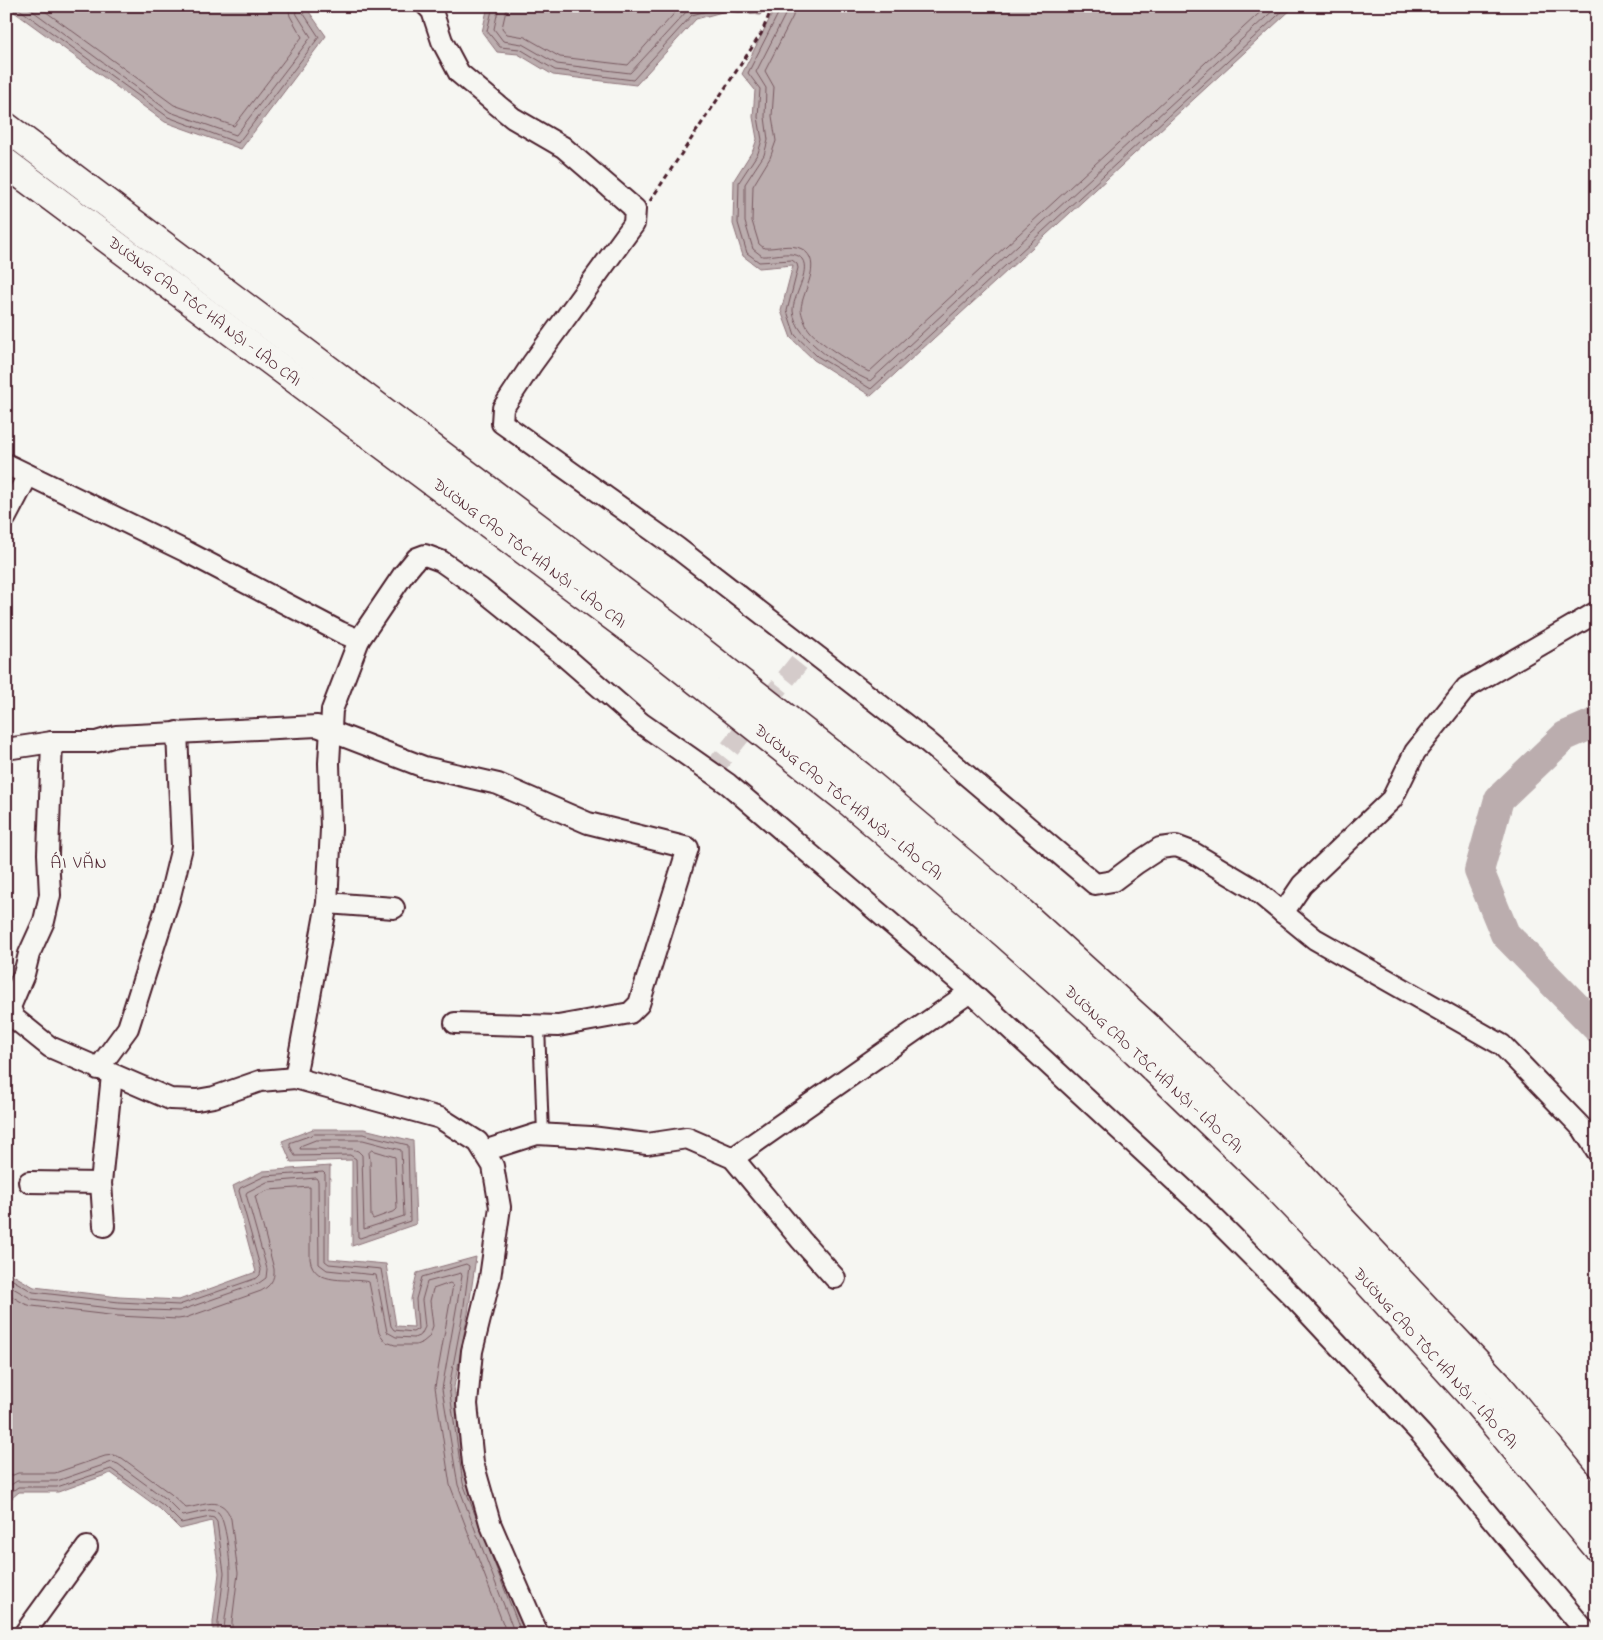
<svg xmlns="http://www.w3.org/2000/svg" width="1603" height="1640" font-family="'Indie Flower',sans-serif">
<rect width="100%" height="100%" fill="#f6f6f2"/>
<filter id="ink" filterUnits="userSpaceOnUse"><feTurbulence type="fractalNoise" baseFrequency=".02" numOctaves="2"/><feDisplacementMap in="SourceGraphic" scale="10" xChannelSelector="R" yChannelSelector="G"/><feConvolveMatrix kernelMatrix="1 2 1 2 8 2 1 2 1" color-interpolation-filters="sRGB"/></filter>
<g filter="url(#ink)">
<g fill="#bbadae" stroke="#8e747a">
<path d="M6 6H305L326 36 241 149 165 122Z"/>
<path d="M488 6H766L760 15 726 11 696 19 636 85 553 75 518 54 497 52 482 32Z"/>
<path d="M776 6H1295L871 396 814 360 791 338 781 311 793 265 759 268 743 256 733 224 734 180 753 150 757 139 753 117 755 90 742 74Z"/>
<path d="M313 1129H364L413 1141 416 1224 352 1246V1160L291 1162 282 1141Z"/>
<path d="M330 1166 329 1259 386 1264 396 1326 414 1327 411 1299 417 1273 476 1257 468 1313 454 1387 468 1482 527 1634H213V1622L219 1573 212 1521 180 1529 160 1509 111 1473 58 1492H19L6 1503V1271L34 1287 119 1297 179 1300 256 1272 233 1186 263 1171Z"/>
</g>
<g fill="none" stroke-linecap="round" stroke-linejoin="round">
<g stroke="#77585f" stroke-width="1">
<path d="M15 6 168 117 238 143 319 37 302 11 301 6"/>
<path d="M26 6 170 112 236 135 311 37 296 13 295 6"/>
<path d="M38 6 174 105 234 126 302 37 290 16 288 6"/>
<path d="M493 6 487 31 500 47 520 49 555 70 633 80 692 15 725 6"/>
<path d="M499 6 494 29 503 41 522 44 557 64 630 73 687 11 698 6"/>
<path d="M507 6 502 28 507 34 525 37 560 57 628 65 681 6"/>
<path d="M781 6 780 10 748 73 760 89 758 117 762 140 758 153 739 182 738 223 747 253 759 262 792 260 797 264 798 268 787 311 795 335 817 356 871 389 1288 6"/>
<path d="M787 6 786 13 756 72 766 88 765 117 768 140 764 155 745 184V222L753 249 762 256C772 257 794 249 802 259 811 271 792 298 793 311 795 340 846 370 870 381L1278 6"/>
<path d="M794 6 793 16 765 71 774 87 772 116 776 141 770 158 753 186 752 221 759 244 764 248C775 249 791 243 802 249 824 262 802 291 801 309 801 314 805 323 807 327 816 342 853 364 869 372L1267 6"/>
<path d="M315 1134H363L408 1145 410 1221 360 1238 358 1237 356 1159 350 1155 295 1156 290 1146V1143Z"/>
<path d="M316 1140H363L401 1150 404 1216 364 1229 362 1155 358 1151 352 1149H300L301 1146Z"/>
<path d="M372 1150 395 1157 397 1209 395 1211 373 1219 371 1216 370 1160 369 1153Z"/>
<path d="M6 1276 33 1292 119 1302 179 1305 257 1278 260 1275 261 1270 239 1191 240 1188 265 1176 323 1172 325 1174V1261L329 1264 381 1269 391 1326 394 1330 413 1332 418 1329 416 1299 422 1277 466 1264 469 1266 463 1313 449 1387 463 1483 476 1517"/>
<path d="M6 1284 32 1299 118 1309 179 1311 259 1283 266 1278 267 1269 246 1194 247 1192 267 1182 316 1178 318 1181 319 1264 327 1270 376 1275 387 1332 396 1337 414 1338 421 1335 425 1327 422 1300 427 1282 461 1273 462 1276 442 1389 458 1485 515 1634"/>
<path d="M6 1293 25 1304 32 1306 118 1316 178 1319 185 1318 261 1291C270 1286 275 1280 274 1269L255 1196 269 1190 310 1187V1259C314 1287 350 1277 369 1282L379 1333 386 1342 395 1345H416L423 1342 429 1337 433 1326 430 1301 433 1289 450 1283 453 1285 435 1387 450 1485 507 1634"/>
<path d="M6 1478 18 1473H55L105 1456 113 1455 122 1458 171 1494 186 1508C203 1506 223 1494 231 1519L238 1573 232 1622V1634"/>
<path d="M6 1488 17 1481H57L112 1462 118 1464 167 1500 183 1516 210 1510 218 1512C226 1520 230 1560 230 1572 231 1593 224 1613 224 1634"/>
<path d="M6 1496 18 1487H57L111 1469 163 1505 181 1523 210 1517 214 1518 217 1522 224 1573 218 1622V1634"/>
<path d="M490 1552 522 1634"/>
</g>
<path stroke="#bbadae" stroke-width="30" d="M1597 722 1565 736 1499 799 1479 871 1505 934 1597 1028"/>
<path stroke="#d4cbca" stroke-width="20" stroke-dasharray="20 10" stroke-linecap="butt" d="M711 772 809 650"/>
<g stroke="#4a1f2b" stroke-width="14">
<path id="service" d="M539 1026 543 1134"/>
</g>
<g stroke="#4a1f2b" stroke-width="24">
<g id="minor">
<path d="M427 6 432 11 442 41 459 73 513 118 563 147 635 209 634 224 532 364 503 408 502 423 676 547 924 739 1095 884 1113 881 1137 863 1160 848 1176 846 1192 852 1254 889 1315 939 1502 1045 1583 1129 1597 1151"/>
<path d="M6 464 187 552 340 632 359 640"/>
<path d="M6 517 28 475"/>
<path d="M52 742 48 854 50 895 44 921 29 954 24 974 10 1007 14 1018 50 1047 170 1099 197 1100 214 1097 260 1081 295 1078 440 1118 478 1142 493 1166 500 1207 490 1278 472 1351 467 1404 473 1463 490 1523 538 1634"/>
<path d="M6 749 52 742H96L116 736 317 726 424 767 498 784 588 823 688 848 639 1004 630 1013 558 1026 455 1023"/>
<path d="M327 903 394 908"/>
<path d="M1283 913 1302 885 1392 799 1415 752 1466 688 1597 612"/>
<path d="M98 1069 128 1028 170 896 182 847 177 732"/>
<path d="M295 1078 327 903 331 829 329 763 332 710 359 640 403 575 417 558 425 555 441 561 481 589 563 655 641 723 728 784 961 983 1202 1206 1297 1301 1421 1434 1588 1634"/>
<path d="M484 1151 537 1134 591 1137 647 1144 687 1138 733 1158 801 1240 835 1278"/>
<path d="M733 1158 970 992"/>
<path d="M29 1182 101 1183"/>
<path d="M104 1226 101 1183 112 1075"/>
<path d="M24 1634 87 1547"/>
</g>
</g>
<g stroke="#4a1f2b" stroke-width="31">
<g id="motorway">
<path d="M6 127 675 631 860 776 1022 913 1151 1030 1291 1166 1498 1385 1597 1506"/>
<path d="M6 163 666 656 845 798 1005 934 1136 1051 1272 1182 1367 1281 1469 1393 1597 1547"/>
</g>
</g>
<path stroke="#4a1f2b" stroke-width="3" stroke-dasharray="5 4" stroke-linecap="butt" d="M650 201 761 34 773 6"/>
<use href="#service" stroke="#f6f6f2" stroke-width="10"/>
<use href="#minor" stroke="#f6f6f2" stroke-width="20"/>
<use href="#motorway" stroke="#f6f6f2" stroke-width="28"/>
</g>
</g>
<g text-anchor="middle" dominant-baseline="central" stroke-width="5" stroke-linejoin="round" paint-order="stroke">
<g font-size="16" fill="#4a1f2b" stroke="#f6f6f2">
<text transform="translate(204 312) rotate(37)">ĐƯỜNG CAO TỐC HÀ NỘI - LÀO CAI</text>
<text transform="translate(529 554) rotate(37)">ĐƯỜNG CAO TỐC HÀ NỘI - LÀO CAI</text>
<text transform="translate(848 803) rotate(39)">ĐƯỜNG CAO TỐC HÀ NỘI - LÀO CAI</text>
<text transform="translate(1153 1070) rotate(43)">ĐƯỜNG CAO TỐC HÀ NỘI - LÀO CAI</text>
<text transform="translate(1435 1359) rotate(48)">ĐƯỜNG CAO TỐC HÀ NỘI - LÀO CAI</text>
</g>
<g font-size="18" letter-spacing="1" fill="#4a1f2b" stroke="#f6f6f2">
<text x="79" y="864">ÁI VĂN</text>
</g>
</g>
<rect width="1603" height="1640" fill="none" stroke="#f6f6f2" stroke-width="25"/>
<rect x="12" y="12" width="1578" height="1615" fill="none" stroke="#4a1f2b" stroke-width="2" filter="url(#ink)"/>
</svg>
